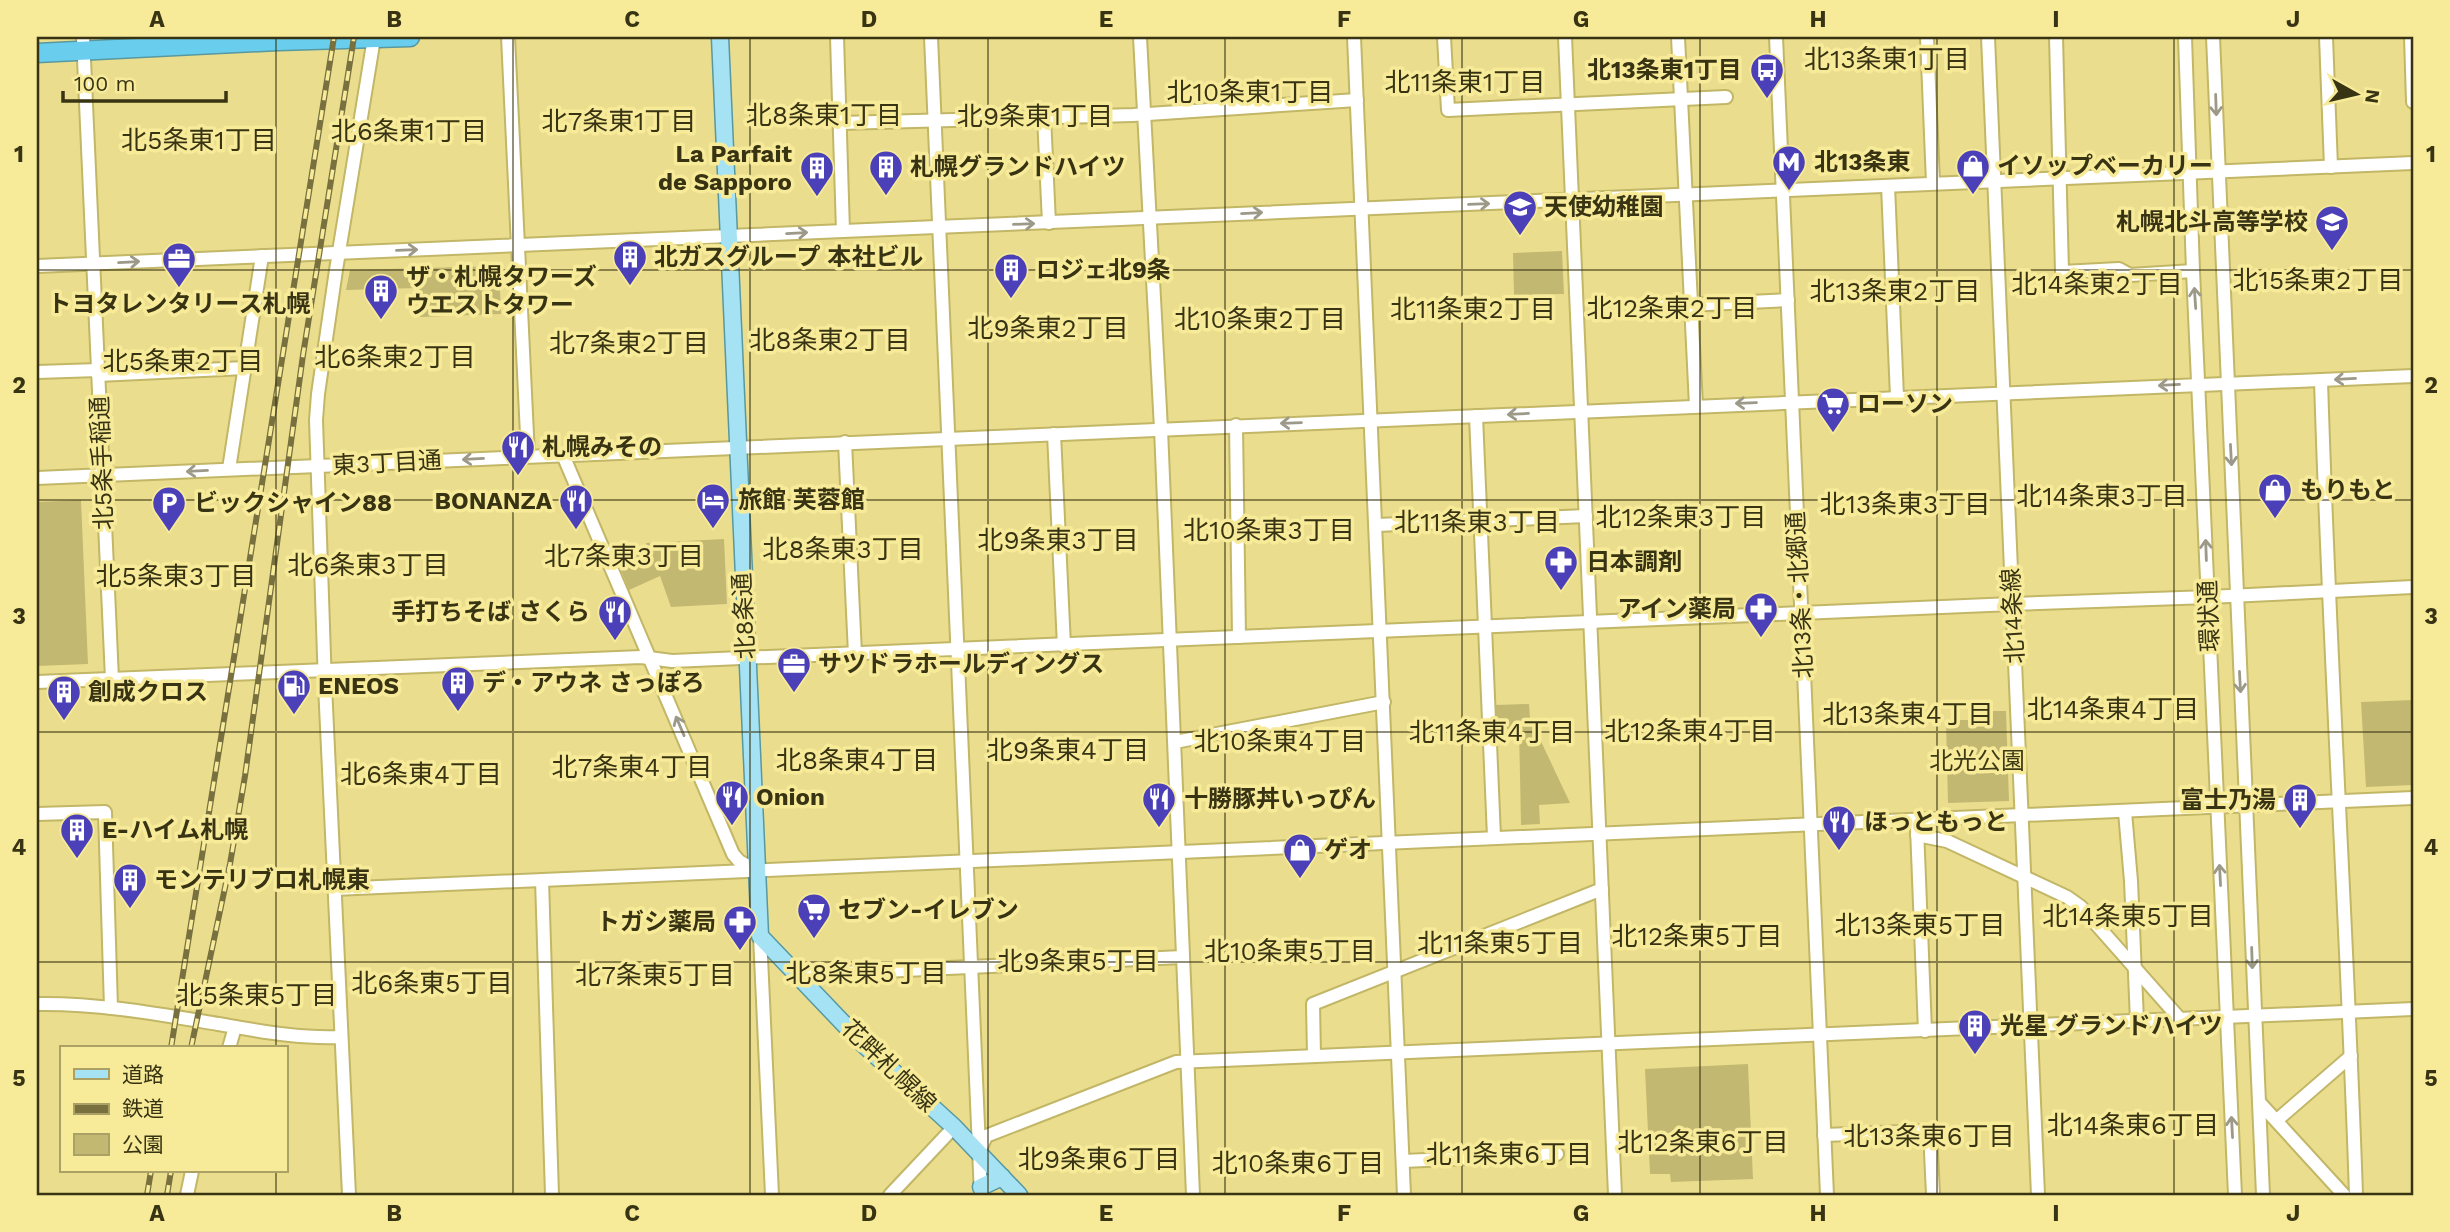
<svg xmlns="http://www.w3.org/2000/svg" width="2450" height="1232" font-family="'Work Sans','Noto Sans JP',sans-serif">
<rect width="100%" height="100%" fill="#eade8e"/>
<g fill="#c3b871">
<path d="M1562 251 1564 294 1514 295 1513 253Z"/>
<path d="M499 266 501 314 420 317 419 288 346 290 350 270Z"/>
<path d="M81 500 88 664 37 666V502Z"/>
<path d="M724 539 727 604 671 607 660 576 629 590 618 563 646 551V543Z"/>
<path d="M2413 700V785L2366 787 2361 702Z"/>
<path d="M1529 704 1530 718 1570 803 1539 805 1540 824 1521 825 1519 729H1496L1495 705Z"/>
<path d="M1974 711H2006L2009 801 1948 803 1946 720H1973Z"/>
<path d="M1748 1064 1753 1179 1671 1182 1670 1174H1650L1645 1069Z"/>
</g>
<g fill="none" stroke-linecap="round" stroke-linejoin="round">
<g stroke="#c2b667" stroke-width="16">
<g id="minor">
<path d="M83 37 112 679"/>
<path d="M508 37 528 456"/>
<path d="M837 37 843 231"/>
<path d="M931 37 981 1195"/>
<path d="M1140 37 1161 429 1193 1195"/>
<path d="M1354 37 1404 1195"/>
<path d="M1444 37 1448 110 1726 97"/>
<path d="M1565 37 1615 1195"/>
<path d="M1678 37 1696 406"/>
<path d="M1776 37 1827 1195"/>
<path d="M1927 37 1933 183"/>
<path d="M1988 37 2038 1195"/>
<path d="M2056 37 2062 272 2119 269 2130 275 2193 271"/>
<path d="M2185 37 2193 271 2235 1195"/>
<path d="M2213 37 2263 1195"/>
<path d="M2326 37 2331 167"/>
<path d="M2411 37 2413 102"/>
<path d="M1044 116 1049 223"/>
<path d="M840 123 1133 115 1357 100"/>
<path d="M1888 186 1897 397"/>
<path d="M37 266 2413 163"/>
<path d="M1646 307 1788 300"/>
<path d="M37 372 98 370"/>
<path d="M98 375 245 368"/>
<path d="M2321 380C2329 652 2347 923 2356 1195"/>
<path d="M1476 416 1494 837"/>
<path d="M1236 425 1239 637"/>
<path d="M1054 434 1064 646"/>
<path d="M845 442 855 654"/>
<path d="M563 455 733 854 739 861 752 868"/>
<path d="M229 469 262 256"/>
<path d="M37 478 2413 376"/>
<path d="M1377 525 1586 516"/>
<path d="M37 682 641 657 672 661 2012 604 2209 597 2413 587"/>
<path d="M1175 742 1384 702"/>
<path d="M2125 812 2131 881 2137 1021"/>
<path d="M37 814 105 812 111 1008"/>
<path d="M1917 828 1925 1031"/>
<path d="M1917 835 1947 841 2067 897 2081 907 2180 1019"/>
<path d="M542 880 552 1195"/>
<path d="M334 889 2413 798"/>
<path d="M760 936 772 1195"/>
<path d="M798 975 1182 957"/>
<path d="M37 1004C98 1003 158 1014 218 1024 259 1031 300 1039 341 1037"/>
<path d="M229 1048 235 1027"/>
<path d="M1314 1056 1313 1004 1602 889"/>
<path d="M2259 1102 2344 1195"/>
<path d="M2277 1120 2351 1056"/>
<path d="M1824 1135 1930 1131 1933 1195"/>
<path d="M979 1152 986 1136 1176 1062 2413 1009"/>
<path d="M1403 1161 1557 1154"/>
<path d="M187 1195 192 1171"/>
<path d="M349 1195 325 685 316 420 318 394 336 270 374 38"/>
<path d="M890 1195 954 1127"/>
</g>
</g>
<g stroke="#5898a0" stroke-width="19">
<g id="major">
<path d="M720 37 760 936 863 1044 954 1127 1019 1195"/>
<path d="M981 1187 1002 1177"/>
</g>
</g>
<g stroke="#5898a0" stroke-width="21">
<path id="highway" d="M37 53 278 41 410 37"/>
</g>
<use href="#minor" stroke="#fff" stroke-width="12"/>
<use href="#major" stroke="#a5e2f4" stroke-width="16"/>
<use href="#highway" stroke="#69ceed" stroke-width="18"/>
<g stroke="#78713f" stroke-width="6">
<g id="rail">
<path d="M171 1048 334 37"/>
<path d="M191 1048 230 864 245 776 303 355 354 37"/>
<path d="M147 1195 151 1171"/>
<path d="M167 1195 171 1171"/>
</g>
</g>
<use href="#rail" stroke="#f7eb9a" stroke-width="3.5" stroke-dasharray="10" stroke-linecap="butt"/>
</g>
<defs><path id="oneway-shaft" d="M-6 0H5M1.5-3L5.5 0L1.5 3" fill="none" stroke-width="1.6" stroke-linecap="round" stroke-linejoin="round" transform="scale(1.75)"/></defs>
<g stroke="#9c9988">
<use href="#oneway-shaft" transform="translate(2216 105) rotate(88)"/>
<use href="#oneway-shaft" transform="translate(1479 204) rotate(-2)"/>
<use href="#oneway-shaft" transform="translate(1252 213) rotate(-3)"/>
<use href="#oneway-shaft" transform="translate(1024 224) rotate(-2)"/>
<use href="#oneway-shaft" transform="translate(797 233) rotate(-3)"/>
<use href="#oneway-shaft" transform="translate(407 250) rotate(-2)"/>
<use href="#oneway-shaft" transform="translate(129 262) rotate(-3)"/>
<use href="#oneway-shaft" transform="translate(2195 298) rotate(-94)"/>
<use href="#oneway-shaft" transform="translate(2345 379) rotate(177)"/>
<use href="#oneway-shaft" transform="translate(2169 385) rotate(177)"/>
<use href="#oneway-shaft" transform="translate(1746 403) rotate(178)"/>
<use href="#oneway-shaft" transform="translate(1518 414) rotate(177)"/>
<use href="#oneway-shaft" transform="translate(1291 423) rotate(178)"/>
<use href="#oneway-shaft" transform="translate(2231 455) rotate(87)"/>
<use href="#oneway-shaft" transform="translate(473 459) rotate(177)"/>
<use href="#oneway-shaft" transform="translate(197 471) rotate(177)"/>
<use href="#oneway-shaft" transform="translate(2206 550) rotate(-92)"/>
<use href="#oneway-shaft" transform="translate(2240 682) rotate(87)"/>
<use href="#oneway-shaft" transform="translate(680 726) rotate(-113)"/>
<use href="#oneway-shaft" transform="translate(2220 875) rotate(-93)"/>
<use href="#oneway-shaft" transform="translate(2252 958) rotate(88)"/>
<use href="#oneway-shaft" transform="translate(2232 1127) rotate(-93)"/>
</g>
<path fill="none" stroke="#383312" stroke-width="2" stroke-opacity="0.55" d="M276 37V1048M513 37V1195M750 37V1195M988 37V1195M1225 37V1195M1462 37V1195M1700 37V1195M1937 37V1195M2174 37V1195M37 270H2413M37 500H2413M37 732H2413M37 962H2413M276 1171V1195"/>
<defs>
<g id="bus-pin" transform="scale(1.75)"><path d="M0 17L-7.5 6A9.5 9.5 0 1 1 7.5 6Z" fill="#4b40b7" stroke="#f7eb9a"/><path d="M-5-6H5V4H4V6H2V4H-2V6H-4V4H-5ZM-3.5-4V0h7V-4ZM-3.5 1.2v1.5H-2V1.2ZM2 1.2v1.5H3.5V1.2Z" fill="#fff"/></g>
<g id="metro-pin" transform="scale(1.75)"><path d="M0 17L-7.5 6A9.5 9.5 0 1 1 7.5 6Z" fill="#4b40b7" stroke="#f7eb9a"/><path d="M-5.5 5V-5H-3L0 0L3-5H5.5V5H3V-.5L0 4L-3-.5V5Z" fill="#fff"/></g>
<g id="shop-pin" transform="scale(1.75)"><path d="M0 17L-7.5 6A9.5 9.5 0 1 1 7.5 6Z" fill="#4b40b7" stroke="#f7eb9a"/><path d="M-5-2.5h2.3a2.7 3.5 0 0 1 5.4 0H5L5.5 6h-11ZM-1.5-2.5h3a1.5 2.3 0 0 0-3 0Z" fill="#fff"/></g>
<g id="building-pin" transform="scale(1.75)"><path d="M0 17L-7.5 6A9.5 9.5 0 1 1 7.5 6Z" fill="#4b40b7" stroke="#f7eb9a"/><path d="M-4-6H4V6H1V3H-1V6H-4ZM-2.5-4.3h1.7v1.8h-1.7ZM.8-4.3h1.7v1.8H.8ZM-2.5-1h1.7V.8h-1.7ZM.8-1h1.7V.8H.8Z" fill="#fff"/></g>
<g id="school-pin" transform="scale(1.75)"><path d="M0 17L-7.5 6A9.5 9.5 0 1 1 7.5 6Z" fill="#4b40b7" stroke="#f7eb9a"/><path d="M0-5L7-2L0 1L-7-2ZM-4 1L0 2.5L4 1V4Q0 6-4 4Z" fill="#fff"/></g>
<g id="office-pin" transform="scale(1.75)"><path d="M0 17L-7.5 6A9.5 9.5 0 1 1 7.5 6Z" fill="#4b40b7" stroke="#f7eb9a"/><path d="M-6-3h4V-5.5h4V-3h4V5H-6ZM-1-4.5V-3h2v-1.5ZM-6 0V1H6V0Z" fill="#fff"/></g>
<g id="supermarket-pin" transform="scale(1.75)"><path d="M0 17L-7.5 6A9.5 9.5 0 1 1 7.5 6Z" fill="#4b40b7" stroke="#f7eb9a"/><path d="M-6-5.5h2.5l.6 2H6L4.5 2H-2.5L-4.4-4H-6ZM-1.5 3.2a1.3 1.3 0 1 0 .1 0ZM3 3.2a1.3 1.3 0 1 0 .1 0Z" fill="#fff"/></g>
<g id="restaurant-pin" transform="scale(1.75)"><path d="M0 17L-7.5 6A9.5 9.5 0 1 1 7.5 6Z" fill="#4b40b7" stroke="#f7eb9a"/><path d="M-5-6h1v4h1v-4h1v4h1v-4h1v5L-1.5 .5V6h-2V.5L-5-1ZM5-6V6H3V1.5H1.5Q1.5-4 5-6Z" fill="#fff"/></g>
<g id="hotel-pin" transform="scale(1.75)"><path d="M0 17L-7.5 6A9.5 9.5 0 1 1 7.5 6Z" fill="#4b40b7" stroke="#f7eb9a"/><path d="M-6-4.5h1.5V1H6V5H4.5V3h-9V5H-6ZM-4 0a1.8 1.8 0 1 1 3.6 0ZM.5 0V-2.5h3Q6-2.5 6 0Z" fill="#fff"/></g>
<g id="parking-pin" transform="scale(1.75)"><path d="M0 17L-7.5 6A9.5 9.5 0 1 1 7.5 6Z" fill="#4b40b7" stroke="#f7eb9a"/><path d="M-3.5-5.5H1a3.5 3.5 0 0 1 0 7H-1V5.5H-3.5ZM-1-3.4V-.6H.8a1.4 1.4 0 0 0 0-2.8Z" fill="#fff"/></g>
<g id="pharmacy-pin" transform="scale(1.75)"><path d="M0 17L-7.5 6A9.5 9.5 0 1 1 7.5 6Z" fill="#4b40b7" stroke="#f7eb9a"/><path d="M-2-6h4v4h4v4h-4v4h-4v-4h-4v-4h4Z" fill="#fff"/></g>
<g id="fuel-pin" transform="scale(1.75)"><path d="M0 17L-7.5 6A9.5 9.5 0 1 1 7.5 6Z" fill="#4b40b7" stroke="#f7eb9a"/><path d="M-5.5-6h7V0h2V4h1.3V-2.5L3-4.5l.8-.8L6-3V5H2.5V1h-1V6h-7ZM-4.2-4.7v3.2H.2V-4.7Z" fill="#fff"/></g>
</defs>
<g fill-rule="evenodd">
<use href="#bus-pin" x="1767" y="70"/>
<use href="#metro-pin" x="1789" y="162"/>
<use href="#shop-pin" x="1973" y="166"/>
<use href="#building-pin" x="886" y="167"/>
<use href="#building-pin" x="817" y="168"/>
<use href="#school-pin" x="1520" y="207"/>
<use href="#school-pin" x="2332" y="222"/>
<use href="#building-pin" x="630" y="257"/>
<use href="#office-pin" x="179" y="259"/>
<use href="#building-pin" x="1011" y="270"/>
<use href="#building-pin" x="381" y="291"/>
<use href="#supermarket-pin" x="1833" y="404"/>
<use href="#restaurant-pin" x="518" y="447"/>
<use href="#shop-pin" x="2275" y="490"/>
<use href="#hotel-pin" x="713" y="500"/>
<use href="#restaurant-pin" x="576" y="501"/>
<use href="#parking-pin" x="169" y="503"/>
<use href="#pharmacy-pin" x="1561" y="562"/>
<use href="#pharmacy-pin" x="1761" y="609"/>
<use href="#restaurant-pin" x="615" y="612"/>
<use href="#office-pin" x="794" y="664"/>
<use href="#building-pin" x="458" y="683"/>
<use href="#fuel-pin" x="294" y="686"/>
<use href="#building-pin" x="64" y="692"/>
<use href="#restaurant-pin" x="732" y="797"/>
<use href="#restaurant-pin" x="1159" y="799"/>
<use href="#building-pin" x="2300" y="800"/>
<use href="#restaurant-pin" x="1839" y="822"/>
<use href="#building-pin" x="77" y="830"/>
<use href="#shop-pin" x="1300" y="850"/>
<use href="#building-pin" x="130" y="880"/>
<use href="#supermarket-pin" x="814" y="910"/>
<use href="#pharmacy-pin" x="740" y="922"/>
<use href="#building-pin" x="1975" y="1026"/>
</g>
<g text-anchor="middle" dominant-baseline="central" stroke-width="7" stroke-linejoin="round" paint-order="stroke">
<g font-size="24" font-weight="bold" fill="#383312" stroke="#f7eb9a" text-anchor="start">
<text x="1742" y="70" text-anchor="end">北13条東1丁目</text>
<text x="792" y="154" text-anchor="end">La Parfait<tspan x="792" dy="28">de Sapporo</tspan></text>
<text x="1814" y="162">北13条東</text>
<text x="1997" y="166">イソップベーカリー</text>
<text x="910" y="167">札幌グランドハイツ</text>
<text x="1544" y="207">天使幼稚園</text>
<text x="2308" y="222" text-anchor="end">札幌北斗高等学校</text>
<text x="654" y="257">北ガスグループ 本社ビル</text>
<text x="1036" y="270">ロジェ北9条</text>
<text x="406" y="277">ザ・札幌タワーズ<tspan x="406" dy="28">ウエストタワー</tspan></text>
<text x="179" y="304" text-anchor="middle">トヨタレンタリース札幌</text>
<text x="1857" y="404">ローソン</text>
<text x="542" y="447">札幌みその</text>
<text x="2300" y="490">もりもと</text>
<text x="738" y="500">旅館 芙蓉館</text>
<text x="552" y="501" text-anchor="end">BONANZA</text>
<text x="194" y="503">ビックシャイン88</text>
<text x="1586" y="562">日本調剤</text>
<text x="1736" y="609" text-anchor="end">アイン薬局</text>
<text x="590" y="612" text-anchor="end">手打ちそば さくら</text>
<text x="818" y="664">サツドラホールディングス</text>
<text x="482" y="683">デ・アウネ さっぽろ</text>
<text x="318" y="686">ENEOS</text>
<text x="88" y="692">創成クロス</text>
<text x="756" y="797">Onion</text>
<text x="1184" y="799">十勝豚丼いっぴん</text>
<text x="2276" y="800" text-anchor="end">富士乃湯</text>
<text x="1864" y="822">ほっともっと</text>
<text x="102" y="830">E-ハイム札幌</text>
<text x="1324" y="850">ゲオ</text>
<text x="154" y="880">モンテリブロ札幌東</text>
<text x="838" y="910">セブン-イレブン</text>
<text x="716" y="922" text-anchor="end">トガシ薬局</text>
<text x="2000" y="1026">光星 グランドハイツ</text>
</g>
<g font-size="24" fill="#383312" stroke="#f7eb9a">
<text transform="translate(102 463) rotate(-92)">北5条手稲通</text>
<text transform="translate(387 463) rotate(-3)">東3丁目通</text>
<text transform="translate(1800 595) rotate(-93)">北13条・北郷通</text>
<text transform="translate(744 616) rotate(-93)">北8条通</text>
<text transform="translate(2013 616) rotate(-93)">北14条線</text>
<text transform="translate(2209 616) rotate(-92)">環状通</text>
<text transform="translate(889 1066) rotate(44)">花畔札幌線</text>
</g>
<g font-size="24" fill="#3f3a16" stroke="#f7eb9a">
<text x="1977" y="761">北光公園</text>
</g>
<g font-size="26" fill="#383312" stroke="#f7eb9a">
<text x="1887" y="59">北13条東1丁目</text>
<text x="1465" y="82">北11条東1丁目</text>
<text x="1250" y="92">北10条東1丁目</text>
<text x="824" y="115">北8条東1丁目</text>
<text x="1035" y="116">北9条東1丁目</text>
<text x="619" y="121">北7条東1丁目</text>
<text x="409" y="131">北6条東1丁目</text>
<text x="199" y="140">北5条東1丁目</text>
<text x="2318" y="280">北15条東2丁目</text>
<text x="2097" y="284">北14条東2丁目</text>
<text x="1895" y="291">北13条東2丁目</text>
<text x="1672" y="308">北12条東2丁目</text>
<text x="1473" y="309">北11条東2丁目</text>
<text x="1260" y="319">北10条東2丁目</text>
<text x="1048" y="328">北9条東2丁目</text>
<text x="830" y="340">北8条東2丁目</text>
<text x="629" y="343">北7条東2丁目</text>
<text x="395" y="357">北6条東2丁目</text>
<text x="183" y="361">北5条東2丁目</text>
<text x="2102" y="496">北14条東3丁目</text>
<text x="1905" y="504">北13条東3丁目</text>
<text x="1681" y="517">北12条東3丁目</text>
<text x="1477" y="522">北11条東3丁目</text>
<text x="1269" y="530">北10条東3丁目</text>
<text x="1058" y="540">北9条東3丁目</text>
<text x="843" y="549">北8条東3丁目</text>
<text x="624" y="556">北7条東3丁目</text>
<text x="368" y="565">北6条東3丁目</text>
<text x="176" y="576">北5条東3丁目</text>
<text x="2113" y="709">北14条東4丁目</text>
<text x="1908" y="714">北13条東4丁目</text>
<text x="1690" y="731">北12条東4丁目</text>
<text x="1492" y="732">北11条東4丁目</text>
<text x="1280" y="741">北10条東4丁目</text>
<text x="1068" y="750">北9条東4丁目</text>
<text x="857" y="760">北8条東4丁目</text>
<text x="632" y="767">北7条東4丁目</text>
<text x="421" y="774">北6条東4丁目</text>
<text x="2128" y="916">北14条東5丁目</text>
<text x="1920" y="925">北13条東5丁目</text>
<text x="1697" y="936">北12条東5丁目</text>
<text x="1500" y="943">北11条東5丁目</text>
<text x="1290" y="951">北10条東5丁目</text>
<text x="1078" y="961">北9条東5丁目</text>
<text x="866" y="973">北8条東5丁目</text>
<text x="655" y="975">北7条東5丁目</text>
<text x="432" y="983">北6条東5丁目</text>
<text x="257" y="995">北5条東5丁目</text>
<text x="2133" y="1125">北14条東6丁目</text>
<text x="1929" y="1136">北13条東6丁目</text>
<text x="1703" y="1142">北12条東6丁目</text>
<text x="1509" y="1154">北11条東6丁目</text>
<text x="1099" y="1159">北9条東6丁目</text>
<text x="1298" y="1163">北10条東6丁目</text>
</g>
</g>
<rect width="2450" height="1232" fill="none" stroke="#f7eb9a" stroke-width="77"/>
<rect x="60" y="1046" width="228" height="126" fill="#f7eb9a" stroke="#aba164" stroke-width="2"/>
<rect x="74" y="1069" width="35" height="10" fill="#a5e2f4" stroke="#aba164" stroke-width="2"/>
<text x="122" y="1082" font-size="21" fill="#383312">道路</text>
<rect x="74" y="1104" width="35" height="10" fill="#78713f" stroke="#aba164" stroke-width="2"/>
<text x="122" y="1116" font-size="21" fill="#383312">鉄道</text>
<rect x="74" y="1134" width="35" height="21" fill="#c3b871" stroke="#aba164" stroke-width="2"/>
<text x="122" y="1152" font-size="21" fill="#383312">公園</text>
<g transform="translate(2356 94) rotate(98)" stroke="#f7eb9a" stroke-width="5" paint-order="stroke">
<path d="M0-5L12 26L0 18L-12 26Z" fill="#383312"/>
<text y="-10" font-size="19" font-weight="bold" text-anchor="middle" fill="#383312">N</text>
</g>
<path d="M63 91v10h163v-10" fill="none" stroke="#383312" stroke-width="3.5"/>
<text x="74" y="91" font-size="21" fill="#383312" stroke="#f7eb9a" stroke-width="5" paint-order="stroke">100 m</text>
<rect x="38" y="38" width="2374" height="1156" fill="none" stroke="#383312" stroke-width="2.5"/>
<g font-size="23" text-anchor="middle" font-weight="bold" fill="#383312">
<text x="157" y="27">A</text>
<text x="394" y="27">B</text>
<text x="632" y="27">C</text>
<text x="869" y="27">D</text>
<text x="1106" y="27">E</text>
<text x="1344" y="27">F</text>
<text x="1581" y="27">G</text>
<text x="1818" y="27">H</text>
<text x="2056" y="27">I</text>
<text x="2293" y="27">J</text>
<text x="19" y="162">1</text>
<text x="2431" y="162">1</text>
<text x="19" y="393">2</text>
<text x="2431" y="393">2</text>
<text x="19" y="624">3</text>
<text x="2431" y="624">3</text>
<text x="19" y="855">4</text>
<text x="2431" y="855">4</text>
<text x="19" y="1086">5</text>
<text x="2431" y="1086">5</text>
<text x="157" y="1221">A</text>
<text x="394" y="1221">B</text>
<text x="632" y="1221">C</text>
<text x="869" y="1221">D</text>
<text x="1106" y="1221">E</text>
<text x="1344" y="1221">F</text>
<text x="1581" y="1221">G</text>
<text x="1818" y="1221">H</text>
<text x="2056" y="1221">I</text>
<text x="2293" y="1221">J</text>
</g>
</svg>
